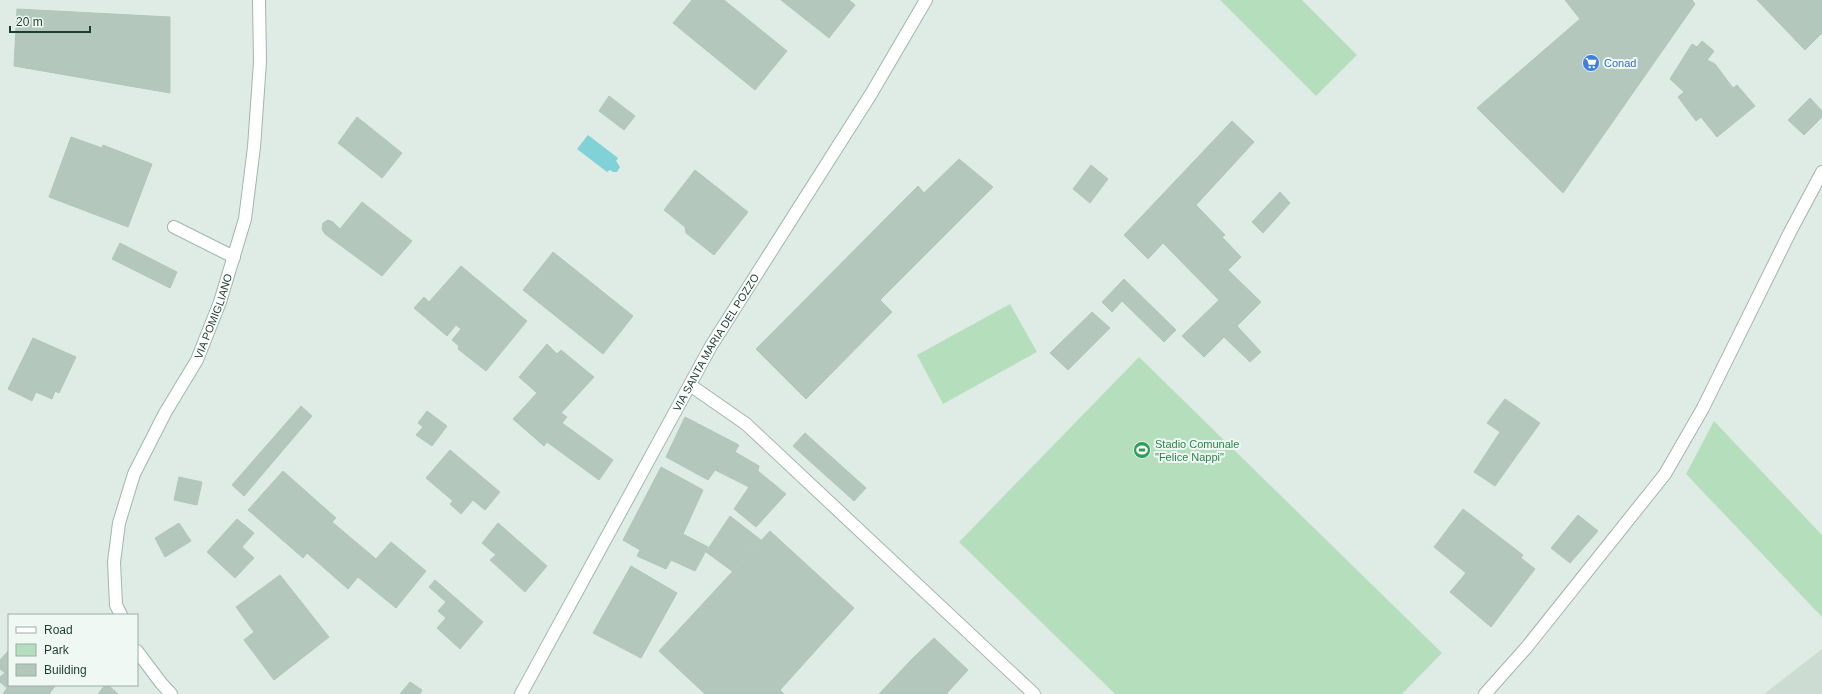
<svg xmlns="http://www.w3.org/2000/svg" width="1822" height="694" font-family="Helvetica,sans-serif">
<rect width="100%" height="100%" fill="#dfece5"/>
<path fill="#cddcd3" d="M1822 649V694H1764Z"/>
<g fill="#b5dfbc">
<path d="M1220 0H1302L1357 55 1316 96Z"/>
<path d="M1010 304 1037 352 943 404 917 355Z"/>
<path d="M1139 357 1442 653 1402 694H1115L959 542Z"/>
<path d="M1714 421 1822 535V617L1686 474Z"/>
</g>
<path fill="#81d2d7" d="M588 135 618 158 616 161 620 167 617 172H613L610 170 607 172 577 149Z"/>
<g fill="#b4c7bd" stroke="#b1c6bb">
<path d="M692 0H724L787 51 755 90 673 23Z"/>
<path d="M781 0H849L855 5 829 38Z"/>
<path d="M1565 0H1692L1695 4 1563 193 1477 108 1580 19Z"/>
<path d="M1757 0H1822V33L1805 50Z"/>
<path d="M17 9 170 17V93L14 66Z"/>
<path d="M1702 41 1714 51 1707 60 1715 64 1733 88 1737 85 1755 106 1717 137 1701 117 1696 121 1678 97 1684 92 1670 79 1692 44 1697 47Z"/>
<path d="M609 96 635 116 624 130 599 111Z"/>
<path d="M1810 98 1822 111V117L1804 135 1788 120Z"/>
<path d="M357 117 402 153 382 178 338 143Z"/>
<path d="M1232 121 1254 142 1196 205 1225 235 1222 237 1241 257 1228 270 1261 302 1237 326 1261 352 1250 362 1224 337 1204 357 1182 336 1219 300 1163 243 1148 259 1124 235Z"/>
<path d="M71 137 102 148 103 145 152 164 128 227 49 197Z"/>
<path d="M959 159 993 187 880 300 892 312 806 399 756 349 918 186 924 193Z"/>
<path d="M1091 165 1108 179 1090 203 1073 189Z"/>
<path d="M695 170 748 212 714 255 686 233 685 227 664 210Z"/>
<path d="M1280 192 1290 203 1263 233 1252 222Z"/>
<path d="M362 202 412 241 382 276 325 234 322 229 323 223 328 220 333 222 340 229Z"/>
<path d="M120 243 177 272 170 288 112 259Z"/>
<path d="M553 252 633 316 603 354 523 290Z"/>
<path d="M461 266 527 321 486 371 458 349 459 346 452 340 461 329 456 325 447 336 414 308 424 297 429 302Z"/>
<path d="M1124 279 1176 330 1164 342 1122 301 1112 312 1102 302Z"/>
<path d="M1092 312 1110 328 1068 370 1050 353Z"/>
<path d="M33 338 76 357 59 393 55 391 52 399 36 392 32 401 8 389Z"/>
<path d="M547 344 557 354 561 350 594 377 561 413 567 417 562 423 613 460 599 480 547 442 544 446 513 419 537 393 519 377Z"/>
<path d="M1505 399 1540 423 1495 486 1474 472 1500 432 1487 423Z"/>
<path d="M301 406 312 416 244 496 232 485Z"/>
<path d="M427 411 447 426 432 446 416 435 423 427 418 423Z"/>
<path d="M685 417 739 445 735 452 759 466 758 471 786 494 756 527 734 509 749 487 715 470 708 480 666 457Z"/>
<path d="M805 433 866 488 854 501 793 446Z"/>
<path d="M450 450 500 492 485 510 473 500 461 514 450 504 453 501 426 478Z"/>
<path d="M661 467 703 490 683 534 708 547 695 571 671 560 666 569 637 556 640 550 623 540Z"/>
<path d="M283 471 336 518 332 522 376 559 391 542 426 571 396 608 358 577 348 589 307 553 303 558 248 510Z"/>
<path d="M179 477 202 482 197 505 174 500Z"/>
<path d="M1463 509 1523 555 1521 558 1535 569 1491 627 1450 592 1466 573 1434 547Z"/>
<path d="M1578 515 1598 531 1570 563 1551 548Z"/>
<path d="M730 516 761 540 732 571 706 552Z"/>
<path d="M237 519 254 533 242 547 254 558 235 578 207 552Z"/>
<path d="M179 523 191 541 165 557 155 538Z"/>
<path d="M498 523 547 566 525 592 490 560 496 555 482 543Z"/>
<path d="M770 531 854 608 780 690 784 694H705L659 651Z"/>
<path d="M631 566 677 593 641 658 593 633Z"/>
<path d="M280 575 329 637 274 680 244 640 254 632 236 607Z"/>
<path d="M435 580 483 622 460 649 437 628 446 618 438 611 446 602 429 587Z"/>
<path d="M934 638 968 670 947 693 911 660Z"/>
<path d="M9 650V685H56L49 694H3L7 688 0 682V677L5 673 0 669V660Z"/>
<path d="M911 660 947 693 948 694H879Z"/>
<path d="M410 682 422 690 420 694H400Z"/>
<path d="M105 685H108L118 694H98Z"/>
</g>
<g fill="none" stroke-linecap="round" stroke-linejoin="round">
<g stroke="#a1b4ac" stroke-width="14">
<path id="lane" d="M174 227 234 257"/>
</g>
<g stroke="#a1b4ac" stroke-width="14">
<g id="street">
<path d="M690 385 746 424 1034 694"/>
<path d="M1485 694 1526 648 1665 474 1703 408 1790 232 1822 172"/>
</g>
</g>
<g stroke="#9cb8ac" stroke-width="14">
<g id="secondary">
<path id="s1" d="M121 615 116 605 114 562 119 523 134 474 165 413 197 360 220 302 245 219 254 147 260 62 259 0"/>
<path d="M137 651 161 683 171 694"/>
<path id="s2" d="M521 694 711 346 871 94 926 0"/>
</g>
</g>
<use href="#lane" stroke="#fff" stroke-width="12"/>
<use href="#street" stroke="#fff" stroke-width="12"/>
<use href="#secondary" stroke="#fff" stroke-width="12"/>
</g>
<defs>
<g id="supermarket-disc" transform="scale(0.9)"><circle r="9.5" fill="#3f7fe0" stroke="#eff8f3"/><path d="M-6-5.5h2.5l.6 2H6L4.5 2H-2.5L-4.4-4H-6ZM-1.5 3.2a1.3 1.3 0 1 0 .1 0ZM3 3.2a1.3 1.3 0 1 0 .1 0Z" fill="#fff"/></g>
<g id="stadium-disc" transform="scale(0.9)"><circle r="9.5" fill="#2e9e5b" stroke="#eff8f3"/><path d="M0-5a6.5 5 0 1 0 0 10a6.5 5 0 1 0 0-10ZM-3.5-1.8h7v3.6h-7Z" fill="#fff"/></g>
</defs>
<g fill-rule="evenodd">
<use href="#supermarket-disc" x="1591" y="63"/>
<use href="#stadium-disc" x="1142" y="450"/>
</g>
<g text-anchor="middle" dominant-baseline="central" stroke-width="4" stroke-linejoin="round" paint-order="stroke">
<g font-size="11" fill="#366cbe" stroke="#eff8f3" text-anchor="start">
<text x="1604" y="63">Conad</text>
</g>
<g font-size="11" fill="#1e3d32" stroke="#eff8f3">
<text stroke="none"><textPath href="#s1" startOffset="322">VIA POMIGLIANO</textPath></text>
<text stroke="none"><textPath href="#s2" startOffset="402">VIA SANTA MARIA DEL POZZO</textPath></text>
</g>
<g font-size="11" fill="#27864d" stroke="#eff8f3" text-anchor="start">
<text x="1155" y="444">Stadio Comunale<tspan x="1155" dy="13">"Felice Nappi"</tspan></text>
</g>
</g>
<rect x="8" y="614" width="130" height="72" fill="#eff8f3" stroke="#9bada6"/>
<rect x="16" y="627" width="20" height="6" fill="#ffffff" stroke="#9bada6"/>
<text x="44" y="634" font-size="12" fill="#1e3d32">Road</text>
<rect x="16" y="644" width="20" height="12" fill="#b5dfbc" stroke="#9bada6"/>
<text x="44" y="654" font-size="12" fill="#1e3d32">Park</text>
<rect x="16" y="664" width="20" height="12" fill="#b4c7bd" stroke="#9bada6"/>
<text x="44" y="674" font-size="12" fill="#1e3d32">Building</text>
<path d="M10 26v6h80v-6" fill="none" stroke="#1e3d32" stroke-width="2"/>
<text x="16" y="26" font-size="12" fill="#1e3d32" stroke="#eff8f3" stroke-width="3" paint-order="stroke">20 m</text>
</svg>
